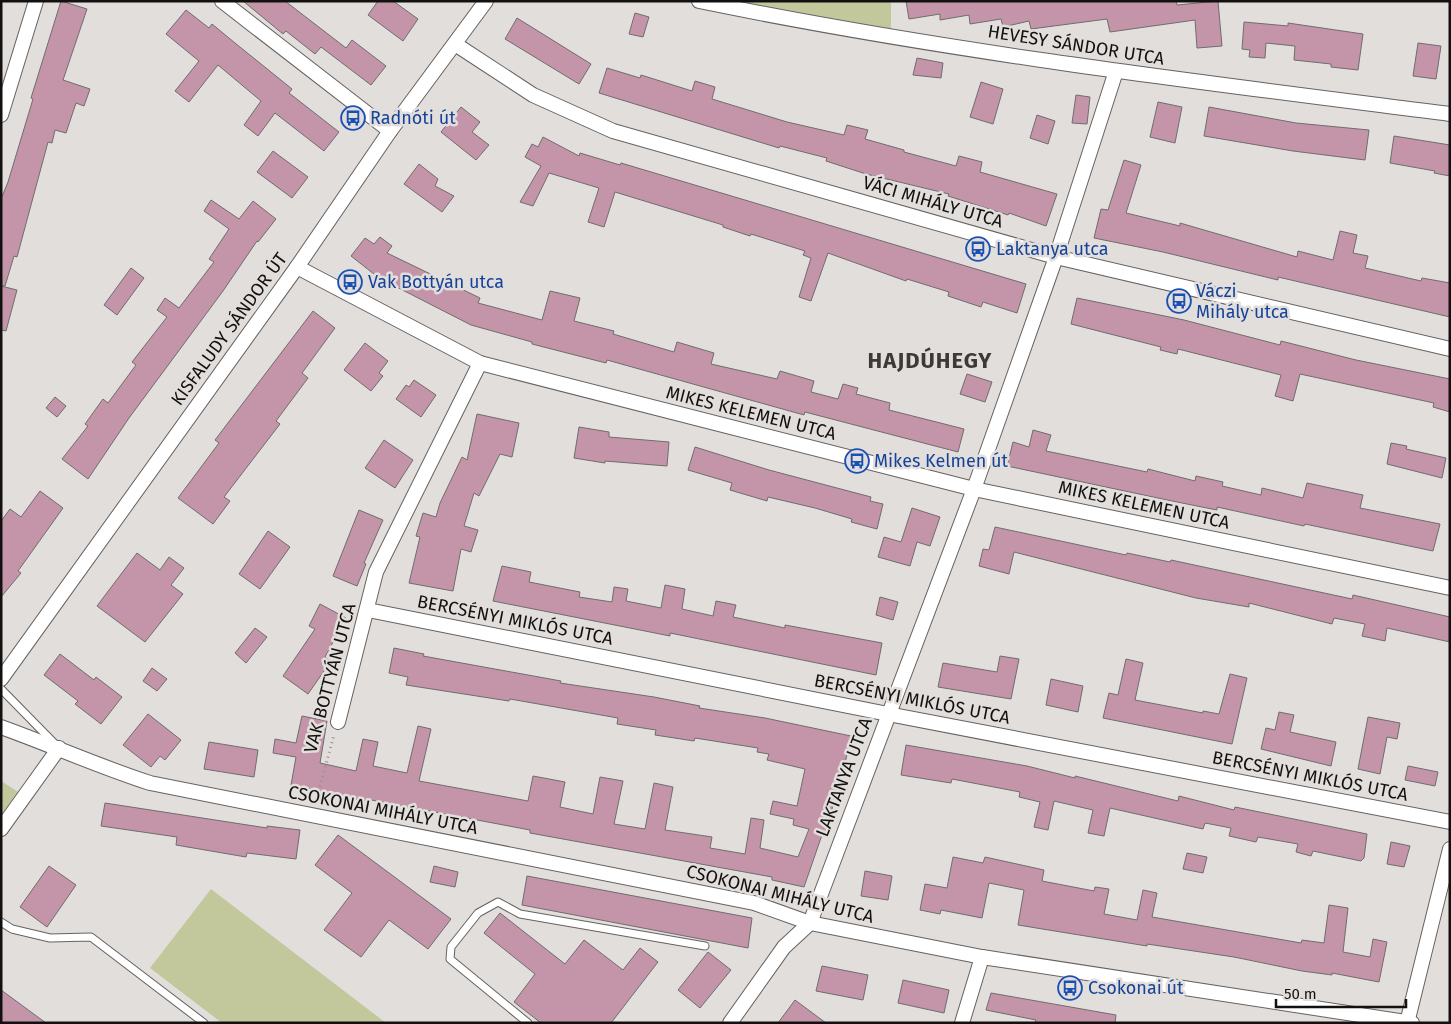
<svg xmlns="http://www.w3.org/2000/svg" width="1451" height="1024" font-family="'Fira Sans',sans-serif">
<rect width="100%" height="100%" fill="#e2dedb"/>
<g fill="#c3c89c">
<path d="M731 1H891V31Z"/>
<path d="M1 781 23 795 1 822Z"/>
<path d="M211 889 386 1023H222L150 968Z"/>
</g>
<g fill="#c495a9" stroke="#706c6e">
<path d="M61 1 87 9 63 80 90 89 84 106 76 103 66 133 55 130 52 143 48 142 17 257 14 256 5 286H1V199L8 182 33 99 31 98Z"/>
<path d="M243 1H285L346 48 352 40 386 66 371 85 321 47 315 54 286 31 283 34Z"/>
<path d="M378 1H393L418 19 403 41 368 15Z"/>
<path d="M906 1H1176L1177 5 1218 1 1222 46 1197 48 1195 20 1110 32 1107 19 1031 29 1029 21 1003 27 1001 19 970 24 969 15 940 20V14L909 19Z"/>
<path d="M186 10 209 28 212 24 235 43 292 89 289 93 339 132 324 151 275 113 258 136 244 125 261 101 218 65 189 102 175 91 199 61 166 34Z"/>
<path d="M635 13 649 17 643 37 629 34Z"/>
<path d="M517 18 591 64 579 84 505 39Z"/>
<path d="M1244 22 1288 26V23L1363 34 1358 70 1331 67V64L1294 60 1295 46 1266 43 1265 58 1249 57 1250 50 1242 49Z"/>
<path d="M1418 43 1441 46 1436 79 1413 76Z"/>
<path d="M917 58 943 63 941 78 913 75Z"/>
<path d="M607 68 640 78 641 75 692 91 695 81 715 87 712 99 787 122 844 135 847 125 868 130 865 139 904 150V152L956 166 959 156 982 162 980 172 1057 194 1046 226 1009 213 1008 215 948 196 949 194 866 174 826 161 827 158 780 146 779 148 599 93Z"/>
<path d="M981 82 1003 89 993 124 970 117Z"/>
<path d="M1076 95 1090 97 1087 124 1072 123Z"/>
<path d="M1158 102 1182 107 1175 143 1150 137Z"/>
<path d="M461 107 480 122 472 132 489 145 476 160 441 132Z"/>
<path d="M1209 107 1296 123 1369 130 1365 160 1293 151 1204 136Z"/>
<path d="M1037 115 1055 121 1048 144 1030 138Z"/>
<path d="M1394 136 1450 145V176L1434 173 1435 171 1390 163Z"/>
<path d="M543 137 579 156 580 153 620 165 621 163 1026 284 1017 313 983 302 981 307 948 296 949 292 907 279 906 281 828 253 811 301 799 297 811 258 803 255 805 251 751 234 750 236 723 227V225L615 192 604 227 588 222 599 188 549 173 533 206 520 202 541 166 525 157 532 144 538 147Z"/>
<path d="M273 151 308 177 292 198 257 172Z"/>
<path d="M1124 160 1141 165 1126 213 1180 226V223L1297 257 1298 251 1333 260 1340 231 1357 235 1353 253 1368 256 1365 268 1421 281 1422 278 1450 283V317L1278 277V280L1163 252 1094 238 1101 209 1108 210Z"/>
<path d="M419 164 438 179 435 186 454 196 442 212 404 184Z"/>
<path d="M211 200 239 219 253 201 276 219 258 242 257 241 223 291 129 418 88 479 62 459 88 426 85 424 103 399 108 403 136 365 132 362 167 317 157 310 165 298 179 308 214 262 209 259 229 229 204 211Z"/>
<path d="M380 237 392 246 387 253 480 298 478 303 542 320 550 291 580 298 574 321 614 331 613 334 674 352 677 342 714 353 711 364 777 379 780 371 814 381 811 392 838 399 843 384 858 388 856 394 890 403 889 410 964 429 958 452 805 412 804 415 607 360 606 363 532 344V342L471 325 379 278 351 256 365 238 374 244Z"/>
<path d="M131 268 144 278 117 315 104 305Z"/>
<path d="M1 286 17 290 6 331 1 330Z"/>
<path d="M1077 298 1184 320 1280 345 1281 341 1356 360 1450 379V412L1433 407 1434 403 1300 374 1293 401 1275 396 1281 375 1178 349 1177 354 1160 350 1161 347 1071 324Z"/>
<path d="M313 311 335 328 302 373 308 378 276 421 280 424 224 497 230 501 213 524 178 498 219 443 215 440Z"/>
<path d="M365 343 388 361 379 373 383 376 371 391 344 370Z"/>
<path d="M967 374 992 382 985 402 960 394Z"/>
<path d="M414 380 436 395 421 417 396 399 406 385 409 387Z"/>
<path d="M55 397 66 406 57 417 46 408Z"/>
<path d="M477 414 519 423 512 457 500 454 479 496 474 493 464 526 478 530 471 552 461 549 453 591 409 583 420 537 416 536 423 513 436 517 440 503 462 457 467 460Z"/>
<path d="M579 427 609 432V437L669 442 667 466 605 461V463L574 458Z"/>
<path d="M1033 430 1051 435 1046 451 1147 472 1148 469 1195 481 1196 476 1223 482 1222 486 1261 495 1262 488 1303 498 1307 483 1363 495 1360 508 1440 524 1433 551 1305 524 1304 526 1217 507V510L1172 501 1007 466 1013 442 1029 447Z"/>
<path d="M384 440 413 460 395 488 365 468Z"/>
<path d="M1391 443 1407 446 1406 449 1446 458 1442 478 1387 464Z"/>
<path d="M695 447 769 470 871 497 870 501 883 504 877 529 851 522 852 519 815 508 768 497 767 501 730 490 732 483 688 470Z"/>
<path d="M40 491 63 508 18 571 21 573 1 597V521L10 509 21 517Z"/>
<path d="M912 508 940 517 930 546 917 542 910 566 878 557 884 537 901 542Z"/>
<path d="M359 510 383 520 364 563 366 564 357 586 333 576Z"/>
<path d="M995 527 1126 555 1127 553 1170 562 1171 560 1352 599 1353 595 1450 617V642L1387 628 1385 641 1362 636 1365 624 1334 618 1332 624 1249 603V607L1196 598 1014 552 1009 574 979 566 983 549 989 550Z"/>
<path d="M268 531 290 547 260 589 239 574Z"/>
<path d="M137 553 160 570 169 557 184 568 171 585 183 594 145 642 97 606Z"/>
<path d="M502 566 531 572 529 582 580 592 579 597 612 602 614 587 628 589 626 601 661 608 665 585 685 589 682 609 713 616 716 601 736 605 733 617 785 628V625L882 643 876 675 670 633V636L640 630 493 601Z"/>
<path d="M880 597 898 602 893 620 876 615Z"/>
<path d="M320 604 346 618 325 657 331 661 308 694 283 676 315 629 309 626Z"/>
<path d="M255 628 267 637 246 663 235 653Z"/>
<path d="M394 648 424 654 423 656 561 681 560 683 654 697 700 706 699 708 765 718 851 736 841 782H838L827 832H823L804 887 772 880V877L530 833V830L366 799 365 801 291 785 296 757 273 753 275 739 296 743 302 716 327 721 320 763 356 771 363 739 378 742 373 766 407 773 418 726 431 729 419 781 528 801 533 776 565 782 560 807 593 814 600 777 623 781 614 824 645 829 654 783 673 787 665 830 712 837 710 848 745 854 751 818 764 820 760 848 798 857 809 829 793 825 794 819 770 814 773 801 797 806 805 769 767 760 769 754 757 752 758 748 695 738 694 741 655 735 656 730 617 724 618 718 510 699 509 701 406 685 408 677 389 673Z"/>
<path d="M60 654 94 680 96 677 122 697 101 724 75 704 78 701 44 675Z"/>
<path d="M1000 656 1019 659 1011 699 938 687 943 663 997 672Z"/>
<path d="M1126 659 1143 663 1135 700 1203 713V711L1219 714 1230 674 1247 678 1232 744 1103 718 1109 693 1118 695Z"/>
<path d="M152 668 167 679 157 691 143 681Z"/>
<path d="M1051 679 1083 686 1078 712 1046 705Z"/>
<path d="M1279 712 1294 715 1290 732 1336 742 1331 766 1261 749 1266 728 1275 730Z"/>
<path d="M148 714 181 740 165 760 160 756 151 767 123 745Z"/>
<path d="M1368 717 1400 723 1397 739 1387 737 1380 774 1358 769Z"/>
<path d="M209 742 258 750 254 777 204 769Z"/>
<path d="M906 745 1027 766 1075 778V776L1178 801 1179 796 1234 810 1235 807 1367 834 1364 858 1361 861 1313 851 1311 856 1296 852 1298 844 1258 837 1256 842 1229 836 1231 828 1205 823 1203 829 1110 808 1104 836 1088 833 1093 810 1054 801 1048 830 1034 827 1040 802 1019 797 1020 792 952 779 951 783 901 775Z"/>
<path d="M1408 766 1438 772 1435 786 1405 780Z"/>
<path d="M105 803 267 828V826L300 830 296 859 247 853 246 857 176 845 177 837 101 826Z"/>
<path d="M338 835 451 919 428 949 389 920 361 957 324 930 352 893 315 865Z"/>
<path d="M1391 842 1410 846 1404 867 1387 864Z"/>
<path d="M1187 853 1207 857 1203 873 1183 869Z"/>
<path d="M953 857 983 863 985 857 1044 870 1042 881 1094 891 1095 887 1109 889 1104 914 1137 920 1143 890 1157 893 1152 917 1301 943 1302 940 1324 943 1329 905 1348 908 1343 952 1370 957 1373 939 1387 942 1379 982 1332 973V975L1302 971 1234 957 1147 944V946L1018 925 1024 890 989 883 982 918 941 910 940 914 920 910 925 884 947 888Z"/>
<path d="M49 866 76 885 47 927 20 907Z"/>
<path d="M434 866 458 872 455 887 430 882Z"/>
<path d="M865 871 892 876 888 900 861 896Z"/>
<path d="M527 876 752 918 748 948 522 905Z"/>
<path d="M500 913 565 964 584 940 623 970 640 948 658 962 611 1023H541L514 1002 535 974 484 933Z"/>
<path d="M708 952 731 970 700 1008 678 990Z"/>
<path d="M822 966 868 975 863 1000 816 991Z"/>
<path d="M903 980 949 990 944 1013 898 1003Z"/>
<path d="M1 990 12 998 46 1023H1Z"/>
<path d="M991 993 1116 1015 1115 1023H1035L1036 1020 986 1010Z"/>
<path d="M795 1000 826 1023H778Z"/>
</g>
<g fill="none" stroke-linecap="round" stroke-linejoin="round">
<g stroke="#666260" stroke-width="9">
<g id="service">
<path d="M1 689 55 744"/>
<path d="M1 922 12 929 50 938 91 937 204 1023"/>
<path d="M528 1023 450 959 451 947 478 913 498 902 520 914 705 946"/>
</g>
</g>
<g stroke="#666260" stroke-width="16">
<g id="minor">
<path d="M222 1 390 131"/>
<path d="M699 1C947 52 1199 82 1450 114"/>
<path d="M455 44 533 95 613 131 1056 257 1450 349"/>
<path d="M1 115 36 1"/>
<path d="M297 267 480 363 974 489 1450 588"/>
<path d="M368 610 888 714 1450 822"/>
<path d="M1 679 297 267 390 131 486 1"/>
<path d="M338 722 376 572 480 363"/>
<path d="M1 727C51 745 100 767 150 783L754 903 810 923 982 957 1412 1023"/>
<path d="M1 829 59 748"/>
<path d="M730 1023 784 947 810 923 974 489 1056 257 1116 71"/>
<path d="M962 1023 982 957"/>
<path d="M1407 1023 1450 849"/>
</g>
</g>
<path stroke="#95918f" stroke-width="3" stroke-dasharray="1 4" stroke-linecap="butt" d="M316 801 334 735"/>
<use href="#service" stroke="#fff" stroke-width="7"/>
<use href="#minor" stroke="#fff" stroke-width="14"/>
</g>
<defs>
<g id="bus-ring" transform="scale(1.25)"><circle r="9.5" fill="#e2dedb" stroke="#1a4fb4" stroke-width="1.5"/><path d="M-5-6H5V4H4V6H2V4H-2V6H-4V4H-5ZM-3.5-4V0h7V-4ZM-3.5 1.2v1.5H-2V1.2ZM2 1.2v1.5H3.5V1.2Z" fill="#1a4fb4"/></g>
</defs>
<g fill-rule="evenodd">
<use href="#bus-ring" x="353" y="118"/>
<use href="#bus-ring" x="978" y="249"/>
<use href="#bus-ring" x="350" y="282"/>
<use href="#bus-ring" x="1179" y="301"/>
<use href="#bus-ring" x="857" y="461"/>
<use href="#bus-ring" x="1070" y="988"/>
</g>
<g text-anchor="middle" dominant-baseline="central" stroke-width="5" stroke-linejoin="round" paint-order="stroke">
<g font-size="18" fill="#131110" stroke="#e2dedb">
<text transform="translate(1076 45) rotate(9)">HEVESY SÁNDOR UTCA</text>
<text transform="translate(933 202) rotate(16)">VÁCI MIHÁLY UTCA</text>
<text transform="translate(229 329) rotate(-54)">KISFALUDY SÁNDOR ÚT</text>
<text transform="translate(751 413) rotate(14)">MIKES KELEMEN UTCA</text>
<text transform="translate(1144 505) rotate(12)">MIKES KELEMEN UTCA</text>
<text transform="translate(515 620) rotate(11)">BERCSÉNYI MIKLÓS UTCA</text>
<text transform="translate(330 678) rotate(-75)">VAK BOTTYÁN UTCA</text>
<text transform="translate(912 699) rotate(11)">BERCSÉNYI MIKLÓS UTCA</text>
<text transform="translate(1310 776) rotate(11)">BERCSÉNYI MIKLÓS UTCA</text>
<text transform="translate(844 777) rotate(-69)">LAKTANYA UTCA</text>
<text transform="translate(383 810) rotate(11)">CSOKONAI MIHÁLY UTCA</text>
<text transform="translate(780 894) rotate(14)">CSOKONAI MIHÁLY UTCA</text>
</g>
<g font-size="18" fill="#164399" stroke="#e2dedb" text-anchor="start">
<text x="370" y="118">Radnóti út</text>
<text x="996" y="249">Laktanya utca</text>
<text x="368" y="282">Vak Bottyán utca</text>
<text x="1196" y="291">Váczi<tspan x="1196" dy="21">Mihály utca</tspan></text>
<text x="874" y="461">Mikes Kelmen út</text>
<text x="1088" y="988">Csokonai út</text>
</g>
<g font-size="22" font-weight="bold" letter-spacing="1" fill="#3c3937" stroke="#e2dedb">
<text x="930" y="360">HAJDÚHEGY</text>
</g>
</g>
<rect width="1451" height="1024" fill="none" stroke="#131110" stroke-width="5"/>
<path d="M1276 999v8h130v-8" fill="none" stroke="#131110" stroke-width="2.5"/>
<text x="1284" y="999" font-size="15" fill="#131110" stroke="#e2dedb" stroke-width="4" paint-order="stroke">50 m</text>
</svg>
